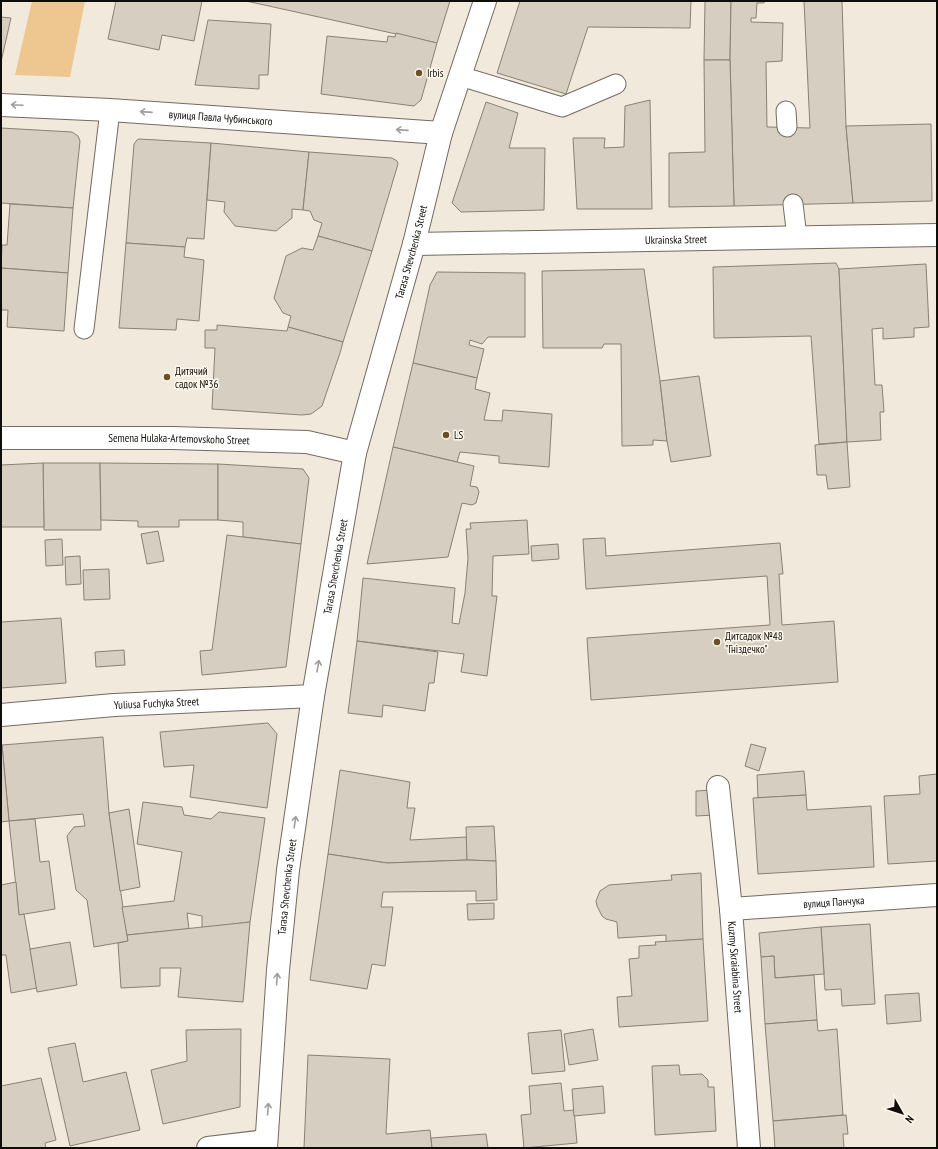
<svg xmlns="http://www.w3.org/2000/svg" width="938" height="1149" font-family="'PT Sans Narrow',sans-serif">
<rect width="100%" height="100%" fill="#f2e9dd"/>
<path fill="#edc690" d="M32 1H85L70 77 15 75Z"/>
<g fill="#d7cec2" stroke="#898176">
<path d="M116 1H202L194 41 162 35 159 50 108 39Z"/>
<path d="M246 1H450L437 43Z"/>
<path d="M520 1H691L690 28 588 27 566 94 497 73Z"/>
<path d="M705 1H731L730 60H704Z"/>
<path d="M731 1H764V3H757L756 18H751V22L783 23 782 61 766 62 767 127 810 128 804 1H842L846 126 853 203 734 206 730 60Z"/>
<path d="M1 17 11 18 1 62Z"/>
<path d="M208 20 271 24 268 75H259V89L195 85Z"/>
<path d="M396 33 437 43 421 100 414 106 321 94 327 36 387 42 388 36 395 37Z"/>
<path d="M704 60H730L734 206 669 207V153L705 152Z"/>
<path d="M650 100 652 209H577L573 138H605L604 148 624 147 625 106Z"/>
<path d="M486 102 518 113 509 148H545L544 210 461 212 452 203Z"/>
<path d="M931 124 932 201 853 203 846 126Z"/>
<path d="M1 128 72 132 78 136 80 141 73 208 1 203Z"/>
<path d="M139 139 211 143 204 239 187 238 185 247 126 243 134 144 137 140Z"/>
<path d="M211 143 309 152 303 210 292 209V218L276 231 235 226 224 212 225 202 207 200Z"/>
<path d="M309 152 392 158 397 161 398 164 372 251 318 236 322 223 314 220 310 211 303 210Z"/>
<path d="M10 204 73 208 68 273 1 268 2 245H7Z"/>
<path d="M318 236 372 251 343 342 288 327 291 316 283 313 274 298 286 256 302 248 313 250Z"/>
<path d="M126 243 185 247 184 257 204 260 199 321 177 319 176 330 119 328Z"/>
<path d="M836 263 839 269 847 442 819 444 811 336 714 338 713 267Z"/>
<path d="M926 264 929 327 914 328V337L883 339V328L872 329 875 385H882L884 412H880L881 440 847 442 839 269Z"/>
<path d="M1 268 68 273 64 331 7 327 8 310H1Z"/>
<path d="M644 269 660 381 667 441 653 440V445L622 446 621 344H604L602 348H543L542 271Z"/>
<path d="M437 272 525 273V337H488L482 344 470 340 469 345 484 349 477 378 413 363 430 285Z"/>
<path d="M217 325 287 331 288 327 343 342 340 353 322 406 311 414 302 415 212 409 215 348H205V330H217Z"/>
<path d="M413 363 477 378 475 389 490 393 484 420 502 421 503 410 552 414 549 467 499 463V456L460 452 457 462 393 447Z"/>
<path d="M699 376 711 456 671 462 667 441 660 381Z"/>
<path d="M847 442 850 487 828 489 826 475H817L815 445Z"/>
<path d="M393 447 474 466 470 486 477 487 479 492 476 503 472 505 462 503 448 557 367 564Z"/>
<path d="M43 463H100L101 530H44Z"/>
<path d="M43 463 44 527H1V465Z"/>
<path d="M100 463 218 464V520H179V527H138V521L101 520Z"/>
<path d="M218 464 303 469 309 478 301 544 243 537V522L218 520Z"/>
<path d="M527 520 529 554 493 556 492 596H497L487 676 461 672 464 654 357 641 363 578 455 588 452 623 459 624 465 593 468 558 466 529H471L470 523Z"/>
<path d="M158 531 164 561 147 564 141 534Z"/>
<path d="M227 535 301 544 286 667 202 675 200 651 212 650Z"/>
<path d="M605 538 606 556 780 543 783 574H779L782 625 834 621 838 682 591 700 587 638 770 625 767 576 586 589 583 539Z"/>
<path d="M62 539 63 565 46 566 45 540Z"/>
<path d="M558 544 559 559 532 561 531 546Z"/>
<path d="M80 556 81 584 66 585 65 557Z"/>
<path d="M109 569 110 599 84 600 83 570Z"/>
<path d="M61 618 66 683 1 688V622Z"/>
<path d="M357 641 438 652 434 683H429L425 711 383 705 382 717 348 713Z"/>
<path d="M124 650 125 665 96 667 95 652Z"/>
<path d="M268 723 277 734 267 808 190 797 194 765 164 767 160 732Z"/>
<path d="M103 737 109 813 128 941 94 947 87 900 76 890 67 836 74 827 85 826 83 814 9 821 2 745Z"/>
<path d="M751 744 766 748 759 771 745 766Z"/>
<path d="M1 745H2L9 821 1 822Z"/>
<path d="M340 770 410 782 407 808H415L410 840 467 837V860L387 863 328 854Z"/>
<path d="M804 771 806 795 758 798 757 775Z"/>
<path d="M937 774V861L888 864 884 796 920 794 919 776Z"/>
<path d="M713 790 714 815 696 816V791Z"/>
<path d="M806 795 807 810 871 806 874 867 758 874 753 798Z"/>
<path d="M143 802 182 807 184 815 211 819 219 812 265 818 250 922 202 928V916L187 913 189 929 127 935 122 907 174 901 182 852 137 844Z"/>
<path d="M129 809 140 887 120 891 109 813Z"/>
<path d="M35 819 40 862 49 861 55 909 19 915 9 821Z"/>
<path d="M494 826 496 861 467 860 466 827Z"/>
<path d="M328 854 387 863 467 860 496 861 497 900 476 901V891L383 892 381 907H393L385 966 372 964 367 989 310 980Z"/>
<path d="M701 873 703 939 666 942V935L618 938 617 922 606 919 602 916 597 906 596 901 600 891 609 885 672 880 671 875Z"/>
<path d="M16 882 19 915 24 914 37 988 11 993 6 955H1V885Z"/>
<path d="M494 903V919L468 920 467 904Z"/>
<path d="M250 922 243 1002 178 997 181 968H160V986L121 988 118 943 128 941 127 935Z"/>
<path d="M870 924 875 1004 842 1006 841 989 825 990 821 927Z"/>
<path d="M821 927 824 974 775 978 774 956 761 957 759 933Z"/>
<path d="M703 939 708 1021 619 1027 617 997 632 996 629 959 639 958V946L656 945 655 942Z"/>
<path d="M70 942 77 985 37 992 30 949Z"/>
<path d="M774 956 775 978 814 975 817 1020 765 1024 761 957Z"/>
<path d="M919 993 921 1021 887 1024 885 995Z"/>
<path d="M817 1020 818 1031 837 1029 843 1115 773 1121 765 1024Z"/>
<path d="M241 1029 240 1107 163 1124 151 1070 187 1061 186 1030Z"/>
<path d="M593 1029 598 1060 569 1065 564 1034Z"/>
<path d="M561 1030 565 1071 532 1074 528 1033Z"/>
<path d="M75 1043 83 1082 126 1072 140 1130 70 1146 48 1048Z"/>
<path d="M308 1055 390 1059 386 1134 430 1130 432 1148H304Z"/>
<path d="M679 1065 680 1075 702 1074 708 1080V1087H714L716 1131 655 1135 652 1066Z"/>
<path d="M41 1078 56 1140 45 1143 46 1148H1V1086Z"/>
<path d="M561 1083 564 1111 574 1110 577 1143 524 1148 521 1115 531 1114 529 1086Z"/>
<path d="M603 1086 605 1113 574 1116 572 1089Z"/>
<path d="M846 1115 848 1134H843L844 1148H775L773 1121Z"/>
<path d="M486 1134 488 1148H432L431 1138Z"/>
</g>
<g fill="none" stroke-linecap="round" stroke-linejoin="round">
<g stroke="#736b60" stroke-width="21">
<g id="service">
<path d="M460 76 562 107 616 84"/>
<path d="M786 111 787 127"/>
<path d="M793 204 797 237"/>
<path d="M84 329 110 110"/>
</g>
</g>
<g stroke="#736b60" stroke-width="24">
<g id="minor">
<path id="s1" d="M1 105 110 110 441 133"/>
<path id="s2" d="M414 244 937 235"/>
<path id="s3" d="M1 438H172L307 442 355 453"/>
<path id="s4" d="M1 715 114 705 313 696"/>
<path id="s5" d="M718 787 731 909 749 1148"/>
<path id="s6" d="M731 909 937 895"/>
<path d="M208 1148 266 1141"/>
</g>
</g>
<g stroke="#736b60" stroke-width="24">
<g id="tertiary">
<path id="s7" d="M266 1148 278 970 288 870 313 696 355 453 414 244 441 133 485 1"/>
</g>
</g>
<use href="#service" stroke="#fff" stroke-width="19"/>
<use href="#minor" stroke="#fff" stroke-width="22"/>
<use href="#tertiary" stroke="#fff" stroke-width="22"/>
</g>
<defs><path id="oneway-shaft" d="M-6 0H5M1.5-3L5.5 0L1.5 3" fill="none" stroke-width="1.6" stroke-linecap="round" stroke-linejoin="round"/></defs>
<g stroke="#9f9e9d">
<use href="#oneway-shaft" transform="translate(17 105) rotate(-177)"/>
<use href="#oneway-shaft" transform="translate(146 112) rotate(-176)"/>
<use href="#oneway-shaft" transform="translate(402 130) rotate(-176)"/>
<use href="#oneway-shaft" transform="translate(318 666) rotate(-80)"/>
<use href="#oneway-shaft" transform="translate(295 822) rotate(-82)"/>
<use href="#oneway-shaft" transform="translate(277 979) rotate(-86)"/>
<use href="#oneway-shaft" transform="translate(268 1109) rotate(-86)"/>
</g>
<g fill="#6c5023" stroke="#fef7ed" stroke-width="1.5">
<circle cx="419" cy="73" r="4"/>
<circle cx="167" cy="377" r="4"/>
<circle cx="446" cy="435" r="4"/>
<circle cx="717" cy="642" r="4"/>
</g>
<g text-anchor="middle" dominant-baseline="central" stroke-width="3" stroke-linejoin="round" paint-order="stroke">
<g font-size="11" fill="#100d09" stroke="#fef7ed" text-anchor="start">
<text x="427" y="73">Irbis</text>
<text x="175" y="371">Дитячий<tspan x="175" dy="13">садок №36</tspan></text>
<text x="454" y="435">LS</text>
<text x="725" y="636">Дитсадок №48<tspan x="725" dy="13">"Гніздечко"</tspan></text>
</g>
<g font-size="11" fill="#100d09" stroke="#fef7ed">
<text stroke="none"><textPath href="#s1" startOffset="220">вулиця Павла Чубинського</textPath></text>
<text stroke="none"><textPath href="#s2" startOffset="262">Ukrainska Street</textPath></text>
<text stroke="none"><textPath href="#s7" startOffset="910">Tarasa Shevchenka Street</textPath></text>
<text stroke="none"><textPath href="#s3" startOffset="178">Semena Hulaka-Artemovskoho Street</textPath></text>
<text stroke="none"><textPath href="#s7" startOffset="586">Tarasa Shevchenka Street</textPath></text>
<text stroke="none"><textPath href="#s4" startOffset="156">Yuliusa Fuchyka Street</textPath></text>
<text stroke="none"><textPath href="#s7" startOffset="262">Tarasa Shevchenka Street</textPath></text>
<text stroke="none"><textPath href="#s6" startOffset="103">вулиця Панчука</textPath></text>
<text stroke="none"><textPath href="#s5" startOffset="181">Kuzmy Skraiabina Street</textPath></text>
</g>
</g>
<rect width="938" height="1149" fill="none" stroke="#100d09" stroke-width="4"/>
<g transform="translate(902 1113) rotate(129)" stroke="#fef7ed" stroke-width="3" paint-order="stroke">
<path d="M0-3L7 15L0 10L-7 15Z" fill="#100d09"/>
<text y="-6" font-size="11" font-weight="bold" text-anchor="middle" fill="#100d09">N</text>
</g>
</svg>
